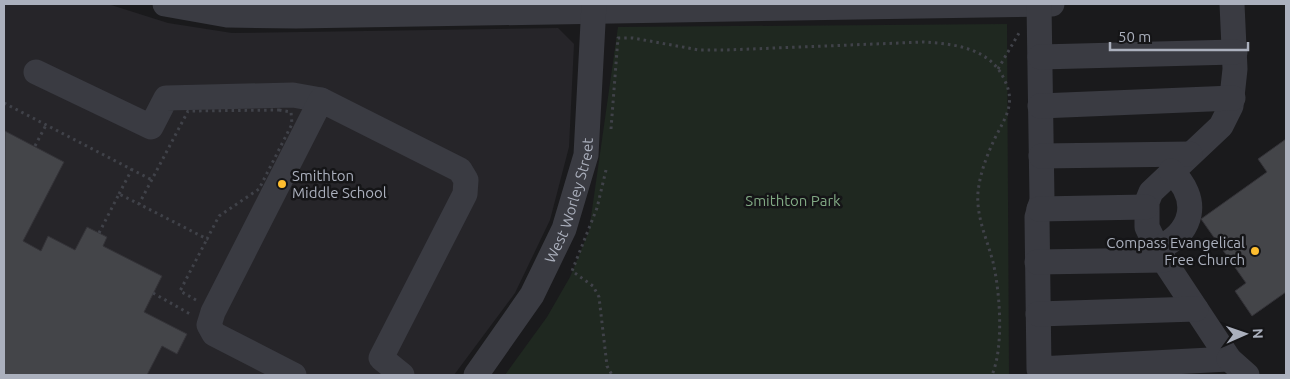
<svg xmlns="http://www.w3.org/2000/svg" width="1290" height="379" font-family="Ubuntu,sans-serif">
<rect width="100%" height="100%" fill="#1a1a1c"/>
<path fill="#262529" d="M4 4H108L168 23 232 33 558 28 574 44 569 147 550 220 515 293 454 375H4Z"/>
<path fill="#1f2820" d="M1007 24 1009 375H505L547 317 570 277 589 231 618 27Z"/>
<g fill="#444549" stroke="#343338">
<path d="M5 131 64 162 23 241 41 251 48 236 75 250 87 227 107 237 103 246 162 276 144 312 187 334 177 354 162 346 147 375H4Z"/>
<path d="M1286 139V292L1252 316 1235 291 1246 283 1201 219 1267 172 1258 159Z"/>
</g>
<g fill="none" stroke-linecap="round" stroke-linejoin="round">
<g stroke="#404249" stroke-width="3" stroke-dasharray="2.5 4" stroke-linecap="butt">
<path d="M998 69 1019 33"/>
<path d="M4 103 152 180"/>
<path d="M279 110 291 112 292 124 259 189 219 216 207 239 139 204 188 111Z"/>
<path d="M611 129 618 38H633L699 50H726L924 42C955 44 991 48 1005 81 1016 104 1005 118 995 138 987 155 980 173 978 192 976 217 987 239 993 262 1000 292 1004 347 992 375"/>
<path d="M35 146 46 125"/>
<path d="M606 170 597 208 572 271 593 286 599 297 607 366 612 375"/>
<path d="M119 194 132 169"/>
<path d="M99 233 119 194 139 204"/>
<path d="M153 293 190 314"/>
<path d="M196 300 180 291 207 239"/>
</g>
<g stroke="#3a3b42" stroke-width="25">
<path d="M165 4 227 15 296 16 1052 4"/>
<path d="M1039 4 1042 200 1037 217 1039 369 1229 359 1161 256 1147 227V202L1151 192 1221 126 1231 106 1235 69 1232 4"/>
<path d="M1040 57 1235 52"/>
<path d="M36 72 151 127 166 98 293 95 321 100"/>
<path d="M1040 106 1233 98"/>
<path d="M1041 156 1190 154"/>
<path d="M1039 209 1146 207"/>
<path d="M1157 249C1194 232 1201 199 1171 171"/>
<path d="M1037 262 1164 260"/>
<path d="M1038 314 1196 309"/>
<path d="M1229 359 1247 375"/>
<path d="M294 375 214 334 209 325 213 312 321 100 460 170 466 180 465 194 381 358 402 375"/>
<path id="s1" d="M476 375 532 295 564 229 586 155 594 4"/>
</g>
</g>
<g fill="#ffbe2f" stroke="#151517" stroke-width="2">
<circle cx="282" cy="184" r="5"/>
<circle cx="1255" cy="251" r="5"/>
</g>
<g text-anchor="middle" dominant-baseline="central" stroke-width="5" stroke-linejoin="round" paint-order="stroke">
<g font-size="15" fill="#abb0bd" stroke="#151517" text-anchor="start">
<text x="292" y="175">Smithton<tspan x="292" dy="17">Middle School</tspan></text>
<text x="1245" y="242" text-anchor="end">Compass Evangelical<tspan x="1245" dy="17">Free Church</tspan></text>
</g>
<g font-size="15" fill="#abb0bd" stroke="#151517">
<text stroke="none"><textPath href="#s1" startOffset="200">West Worley Street</textPath></text>
</g>
<g font-size="15" fill="#81a984" stroke="#151517">
<text x="793" y="200">Smithton Park</text>
</g>
</g>
<rect width="1290" height="379" fill="none" stroke="#abb0bd" stroke-width="10"/>
<g transform="translate(1245 334) rotate(88)" stroke="#151517" stroke-width="4" paint-order="stroke">
<path d="M0-4L9 19L0 12L-9 19Z" fill="#abb0bd"/>
<text y="-8" font-size="14" font-weight="bold" text-anchor="middle" fill="#abb0bd">N</text>
</g>
<path d="M1110 42v8h138v-8" fill="none" stroke="#abb0bd" stroke-width="2.5"/>
<text x="1118" y="42" font-size="15" fill="#abb0bd" stroke="#151517" stroke-width="4" paint-order="stroke">50 m</text>
</svg>
